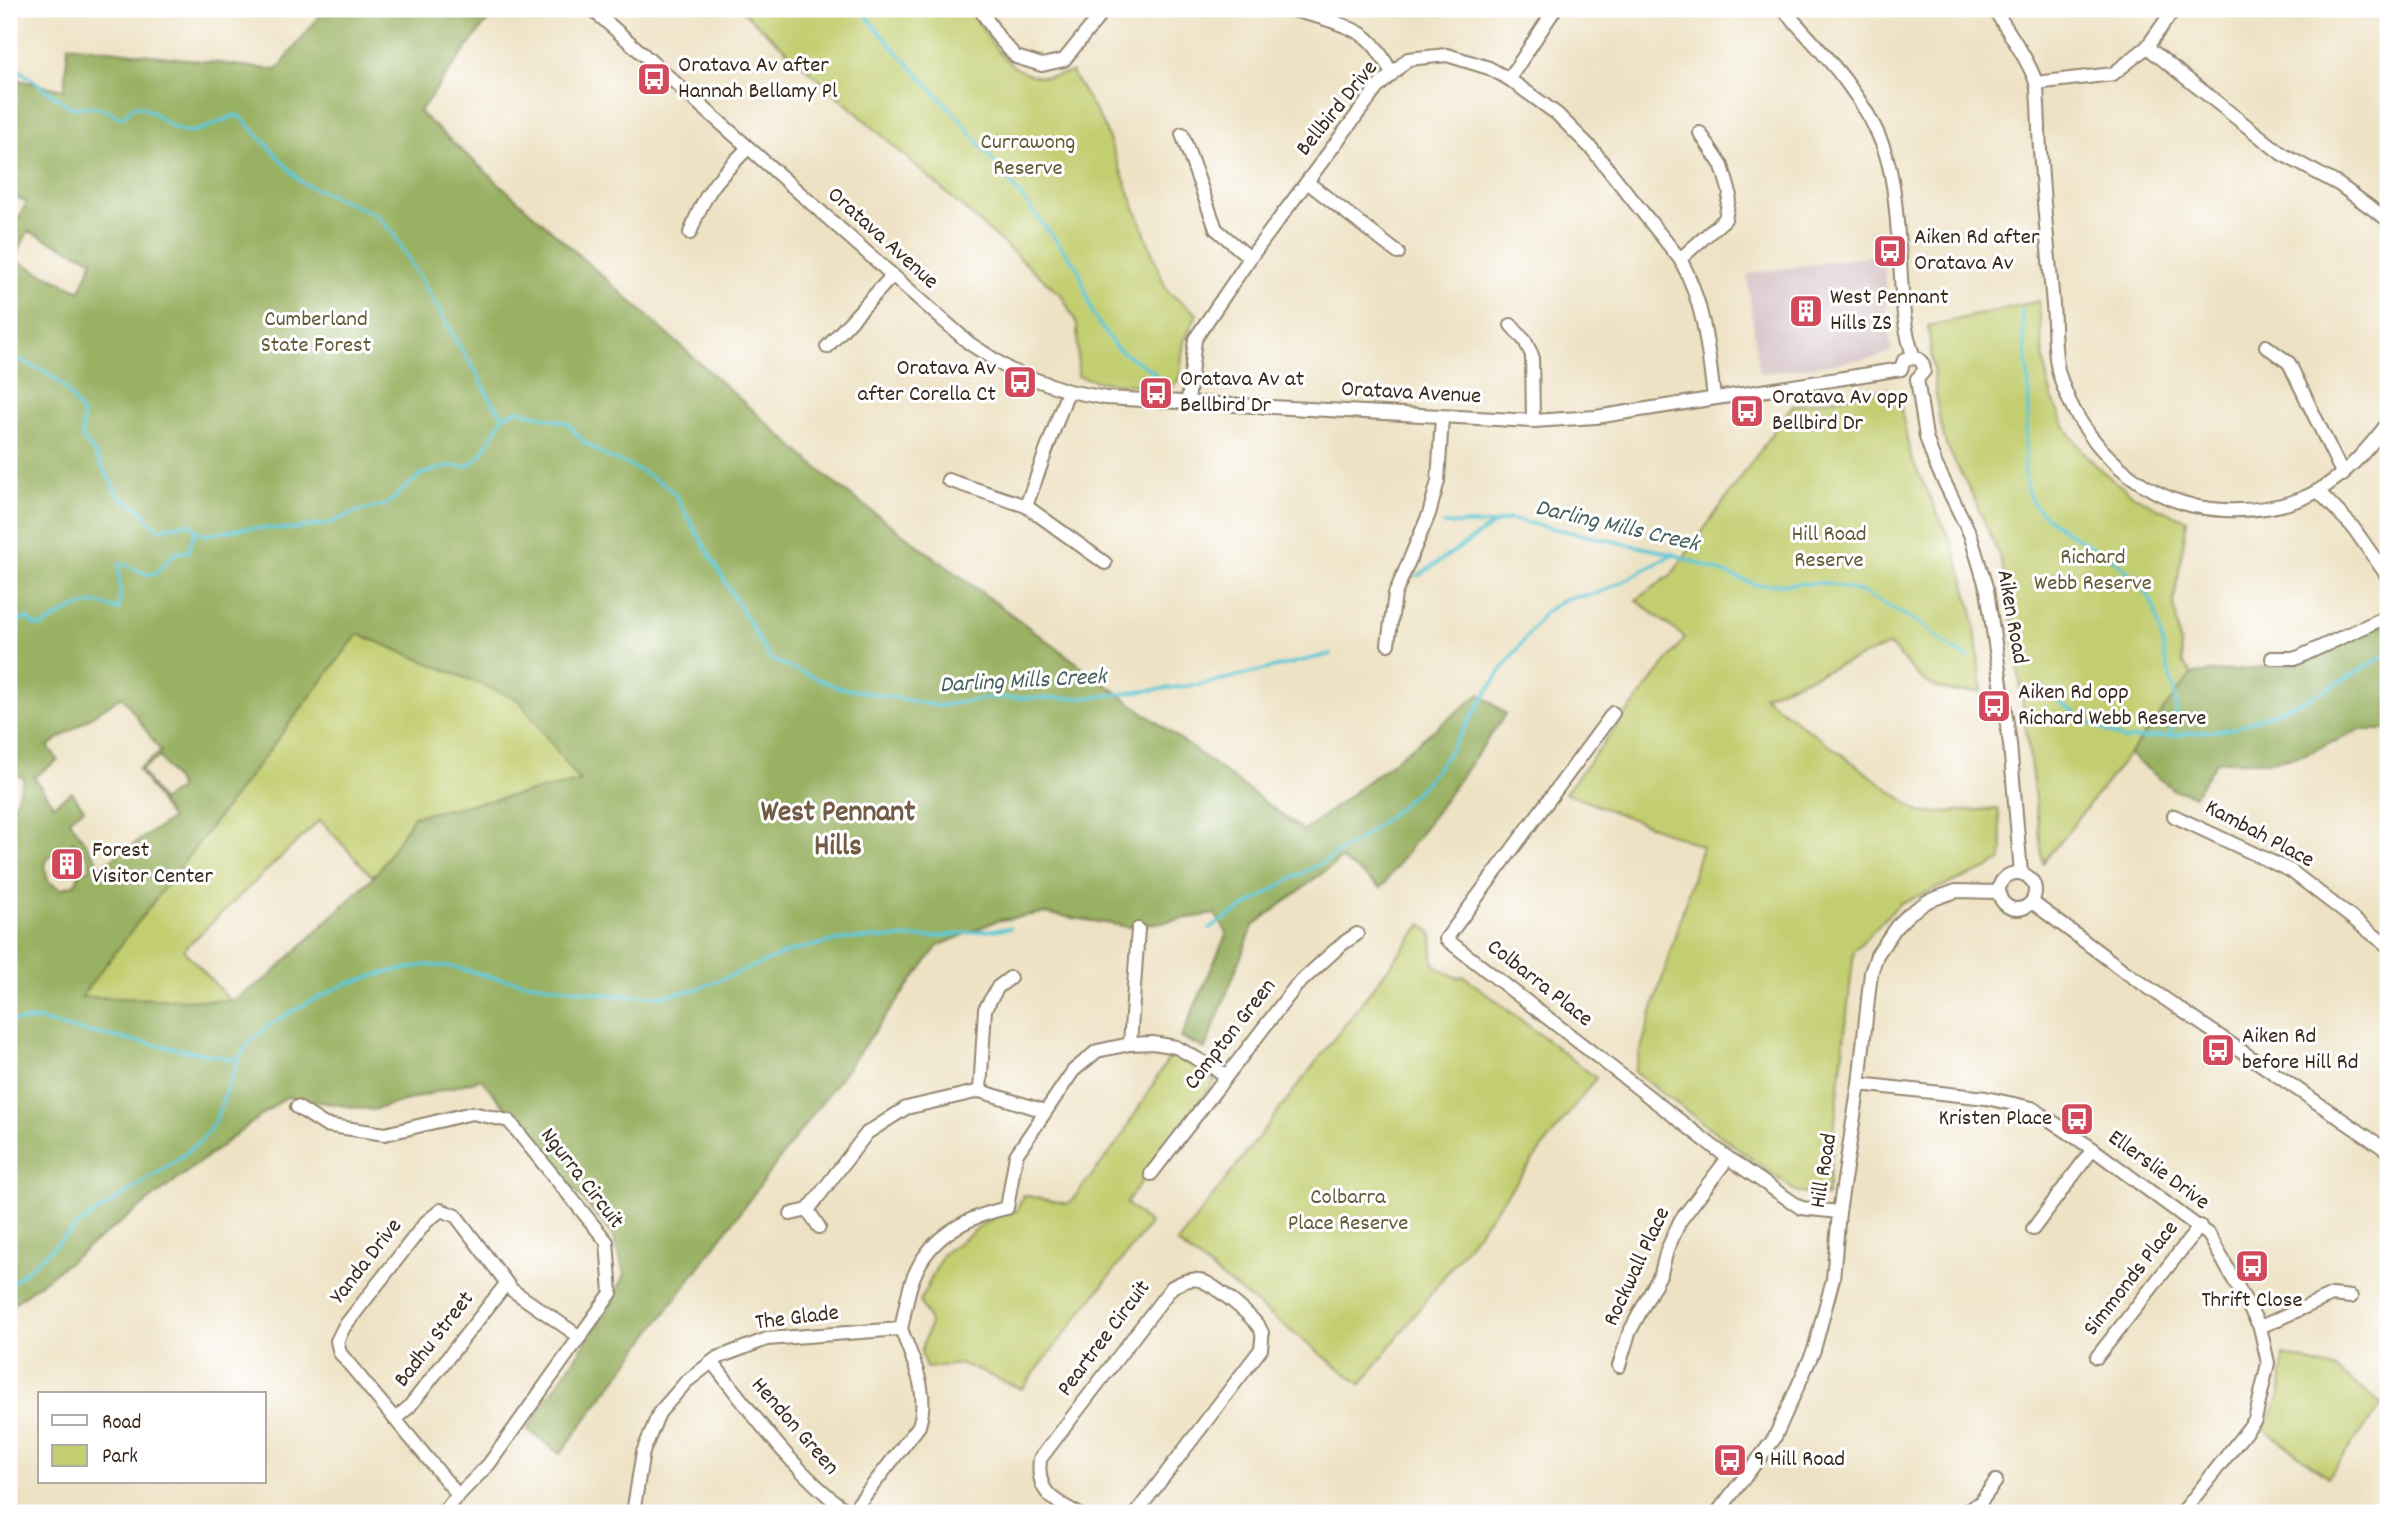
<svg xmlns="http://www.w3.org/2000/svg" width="2397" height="1522" font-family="Dekko,sans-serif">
<rect width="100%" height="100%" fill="#fff"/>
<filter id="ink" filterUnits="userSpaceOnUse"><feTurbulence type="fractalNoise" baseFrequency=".0143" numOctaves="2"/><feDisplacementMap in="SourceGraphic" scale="14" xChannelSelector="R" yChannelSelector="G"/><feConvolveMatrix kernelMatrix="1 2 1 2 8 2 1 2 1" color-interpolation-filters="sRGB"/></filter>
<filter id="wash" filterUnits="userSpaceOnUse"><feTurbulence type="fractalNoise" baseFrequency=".00686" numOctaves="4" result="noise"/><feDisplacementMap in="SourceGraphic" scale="28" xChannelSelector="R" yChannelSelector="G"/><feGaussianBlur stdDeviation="1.57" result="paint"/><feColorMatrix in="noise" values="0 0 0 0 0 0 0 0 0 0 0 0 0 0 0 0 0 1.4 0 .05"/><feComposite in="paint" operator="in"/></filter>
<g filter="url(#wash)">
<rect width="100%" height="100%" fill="#eee2c4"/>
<path fill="#d2bec2" d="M1884 254 1885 290 1891 352 1878 357 1759 374 1747 274Z"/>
<g fill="#c2ce70" stroke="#7e7c47" stroke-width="2">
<path d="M740 9H969C997 48 1014 92 1071 72L1103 124 1167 291 1197 314 1184 342 1179 379 1171 388 1101 382 1078 376 1077 324 1062 296Z"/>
<path d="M2039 301C2041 330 2042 359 2049 387 2067 453 2125 499 2187 520L2174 603 2183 664 2192 674 2043 863 2008 588 1999 555 1973 496 1946 445 1939 419 1928 326Z"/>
<path d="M1886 389 1899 398 1910 455 1954 548 1964 581 1974 619 1982 691C1933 697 1920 680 1890 645L1763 696 1921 813 1998 809 2003 849 2001 860 1989 868 1900 903 1854 951 1827 1196 1798 1193 1634 1072 1702 846 1565 793 1685 638 1636 600 1672 574 1792 406Z"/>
<path d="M358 634 520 700 580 782 414 816 377 873 371 875 320 820 183 950 231 1001 80 997Z"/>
<path d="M1422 924 1432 933 1433 962 1441 970 1458 978 1464 976 1596 1078 1361 1385 1177 1243Z"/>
<path d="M1172 1053 1215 1081 1126 1203 1150 1224 1022 1389 962 1364 926 1368 921 1352 930 1323 920 1301 943 1254 995 1216 1017 1211 1023 1195 1069 1204 1118 1142Z"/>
<path d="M2283 1355 2337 1370 2382 1404 2328 1477 2264 1429 2281 1394Z"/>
</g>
<g fill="#99b162" stroke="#6a6e40" stroke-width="2" fill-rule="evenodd">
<path d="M325 9H496L419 112 834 483 1304 831 1480 694 1506 714 1381 888 1341 859 1253 926 1205 1049 1181 1038 1227 933 1215 914 1129 927 1043 913 996 921 938 946 560 1454 527 1429 610 1306 625 1274 612 1234 481 1079 373 1110 286 1097 9 1307V840L11 839 10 816 24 778 9 772V279L13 271 9 268V232H11L27 202 9 194V78L64 90 68 45 277 70ZM28 231 93 260 80 291 14 260ZM358 634 519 700 580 782 414 816 377 873 269 977 231 1001 81 997ZM122 696 161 752 138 769 171 819 101 866 69 819 84 809 72 792 53 805 34 777 58 760 48 746ZM160 757 180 788 161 801 141 770ZM73 841 89 858 90 870 81 871 75 884 61 889 49 882C41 862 45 853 68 852Z"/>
<path d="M2388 622V730H2361L2303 755 2271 761H2217L2194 796 2185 792 2175 791 2129 754 2192 674 2296 664Z"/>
</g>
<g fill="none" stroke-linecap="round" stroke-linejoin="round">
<g stroke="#5dc8d6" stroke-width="3.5">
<path d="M860 9 883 36 958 117 1078 268 1093 315 1116 348 1154 372 1159 382"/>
<path d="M9 63 72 108C88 106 105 105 117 117L125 116 133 106C152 105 165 128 183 131 202 134 220 120 237 115L244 120 302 183 375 214 393 233 450 329C457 346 468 357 477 373 488 392 487 399 504 416"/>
<path d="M2022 310C2022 338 2029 366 2029 395 2029 425 2017 473 2031 500 2035 508 2046 516 2053 522 2085 546 2129 561 2149 597 2159 614 2161 639 2165 658 2173 692 2182 700 2170 735"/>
<path d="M9 355 48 373 65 388 83 415 82 439 93 451 119 496 142 510 154 526 160 529 190 523 197 531"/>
<path d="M504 416 518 410 567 423 584 442 606 456 631 466 662 483 674 493 770 659 837 687 938 706 988 698H1085L1204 684 1331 654"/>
<path d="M1444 524H1494"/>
<path d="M1418 576 1494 524 1509 519 1673 554 1757 585 1825 583 1862 592 1919 623 1949 647 1969 658"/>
<path d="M9 632 21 620 28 618 34 625 41 627C57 618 81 600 101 604 107 606 112 608 118 610L120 598 119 566 121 563 146 574H155L176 552H188L194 534 197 531 205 535 245 528 292 529 327 524 359 511 386 505 420 475 445 467 468 466 481 455 504 416"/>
<path d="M2041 688 2086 721 2125 740 2233 729 2319 694 2388 654"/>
<path d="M1210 928 1289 880 1329 859 1359 840 1395 811 1423 785 1445 758 1501 671 1545 612 1565 599 1598 593 1622 582 1673 554"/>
<path d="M9 1010 12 1021 41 1020 66 1028 238 1060"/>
<path d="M9 1286 78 1225 174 1162 202 1140 215 1121 238 1060 248 1043 270 1025 307 1003 346 984 384 973 427 965 455 967 491 977 611 995 662 996 697 989 792 951 825 943 847 939 932 937 1010 928"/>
</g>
</g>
</g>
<g filter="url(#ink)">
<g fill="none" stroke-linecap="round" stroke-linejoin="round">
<g stroke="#948671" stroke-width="16">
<g id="minor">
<path d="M592 9 969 343 1010 370 1031 378 1068 391 1106 398 1533 421 1596 417 1901 369"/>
<path d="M980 9 999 38 1016 57 1042 65 1064 60 1105 9"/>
<path d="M1287 9C1312 15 1339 21 1361 34 1375 42 1384 60 1392 73"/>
<path d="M1783 9C1820 50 1863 93 1883 146 1895 178 1896 213 1899 246 1902 280 1901 326 1914 357"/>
<path d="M1994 9C2006 28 2030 62 2036 83 2038 89 2037 97 2038 104 2039 123 2039 143 2041 162 2044 210 2049 257 2053 305 2055 327 2053 353 2059 374 2081 446 2146 507 2224 510 2304 513 2341 484 2388 423"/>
<path d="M2147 47 2282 154 2338 184 2388 220"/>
<path d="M1509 79 1555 9"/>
<path d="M2036 83 2113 74 2147 47 2174 9"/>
<path d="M1182 134 1216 229 1250 258"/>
<path d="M1307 182 1398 253"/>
<path d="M690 233C705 191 717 179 748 148"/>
<path d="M1680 259 1725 219 1730 193 1722 166 1700 133"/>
<path d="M1511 325 1525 341 1532 355 1533 421"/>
<path d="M2266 346 2289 363 2343 475"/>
<path d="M827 347 892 276"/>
<path d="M1901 369 1904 360C1914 354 1924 359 1924 371L1917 379"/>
<path d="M1917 379 1926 437 1935 463 1970 534 1987 590 2010 744 2021 873"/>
<path d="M1188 401 1195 339 1250 258 1377 88 1408 59 1447 55 1489 68 1509 79 1557 114 1592 149 1680 259C1704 302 1708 349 1714 398"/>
<path d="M948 480 1026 506 1105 563"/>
<path d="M2318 491 2352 526 2388 577"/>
<path d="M1026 506 1068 391"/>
<path d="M1388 644 1395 594 1429 514 1438 481 1442 417"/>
<path d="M2272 658H2297L2388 616"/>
<path d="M1613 713 1446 939 1728 1158 1801 1208 1839 1212"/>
<path d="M2174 816 2291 871 2388 946"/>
<circle cx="2017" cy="891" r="18"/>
<path d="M2032 902 2124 971 2388 1151"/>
<path d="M1130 1044 1138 929"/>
<path d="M1859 1084 1986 1098 2032 1108 2093 1149 2209 1235 2260 1327 2268 1363 2255 1420 2182 1513"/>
<path d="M980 1091 985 1009 998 987 1010 978"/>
<path d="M297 1107 325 1125 385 1134 472 1113 509 1121 607 1242 611 1293 489 1464 441 1513"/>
<path d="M1151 1174 1296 986 1342 944 1357 934"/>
<path d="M808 1210 819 1227"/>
<path d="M791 1214 808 1210 867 1133 906 1108 980 1091 1045 1111"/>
<path d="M2033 1229 2093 1149"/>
<path d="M2260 1327 2332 1295 2351 1297"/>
<path d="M901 1329C905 1312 907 1292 914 1276 930 1236 966 1217 1007 1208L1016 1155 1073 1071 1097 1051 1130 1044 1153 1043 1176 1047 1226 1075"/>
<path d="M2097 1357 2200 1226"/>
<path d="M712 1362C754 1416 794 1472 849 1513"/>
<path d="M1619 1366 1629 1333 1661 1273 1667 1250 1680 1221 1728 1158"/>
<path d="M395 1419 409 1407 506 1284"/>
<path d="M458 1495 340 1353 337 1341 344 1327 426 1222 441 1210 456 1216 512 1290 580 1337"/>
<path d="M633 1513 643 1452 659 1413 686 1382 717 1358 767 1339 901 1329"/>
<path d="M851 1513 919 1426C930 1392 913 1361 901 1329"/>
<path d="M1077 1513C1052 1500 1036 1491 1040 1459L1172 1287C1180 1283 1189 1278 1199 1280 1211 1282 1259 1320 1262 1333 1263 1338 1261 1344 1261 1349L1136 1513"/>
<path d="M1717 1513 1774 1439 1814 1350 1833 1279 1839 1212 1859 1084 1869 990 1871 973 1877 955 1896 927 1909 914 1928 901 1956 891 1999 892"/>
<path d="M1963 1513 1980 1503 1996 1481"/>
</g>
</g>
<use href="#minor" stroke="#fff" stroke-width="12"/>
</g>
</g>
<defs>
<g id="bus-square" transform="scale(1.75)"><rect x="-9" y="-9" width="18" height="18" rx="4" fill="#d1495b" stroke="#fff"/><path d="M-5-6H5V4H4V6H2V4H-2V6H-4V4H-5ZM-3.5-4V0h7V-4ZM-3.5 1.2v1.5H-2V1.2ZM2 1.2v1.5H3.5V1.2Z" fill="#fff"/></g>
<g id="building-square" transform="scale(1.75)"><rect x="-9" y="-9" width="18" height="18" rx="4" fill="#d1495b" stroke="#fff"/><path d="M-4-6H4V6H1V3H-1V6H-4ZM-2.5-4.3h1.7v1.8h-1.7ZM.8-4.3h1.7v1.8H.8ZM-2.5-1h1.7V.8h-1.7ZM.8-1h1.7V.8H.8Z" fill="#fff"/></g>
</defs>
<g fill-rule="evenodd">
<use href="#bus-square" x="654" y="79"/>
<use href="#bus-square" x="1890" y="251"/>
<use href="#building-square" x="1806" y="311"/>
<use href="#bus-square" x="1020" y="382"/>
<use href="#bus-square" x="1156" y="393"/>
<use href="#bus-square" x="1747" y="411"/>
<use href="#bus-square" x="1994" y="706"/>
<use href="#building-square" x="67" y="864"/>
<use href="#bus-square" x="2218" y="1050"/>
<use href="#bus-square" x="2077" y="1119"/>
<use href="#bus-square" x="2252" y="1266"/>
<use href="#bus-square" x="1730" y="1460"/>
</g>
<g text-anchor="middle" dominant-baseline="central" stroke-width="6" stroke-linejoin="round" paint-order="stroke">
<g font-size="23" fill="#3b2a1e" stroke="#fff" text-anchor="start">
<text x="678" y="66">Oratava Av after<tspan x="678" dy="26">Hannah Bellamy Pl</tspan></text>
<text x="1914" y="238">Aiken Rd after<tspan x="1914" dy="26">Oratava Av</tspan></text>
<text x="1830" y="298">West Pennant<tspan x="1830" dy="26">Hills ZS</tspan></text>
<text x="996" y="369" text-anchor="end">Oratava Av<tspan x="996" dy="26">after Corella Ct</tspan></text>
<text x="1180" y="380">Oratava Av at<tspan x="1180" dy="26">Bellbird Dr</tspan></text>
<text x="1772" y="398">Oratava Av opp<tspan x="1772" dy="26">Bellbird Dr</tspan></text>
<text x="2018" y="693">Aiken Rd opp<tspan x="2018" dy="26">Richard Webb Reserve</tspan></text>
<text x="92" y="851">Forest<tspan x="92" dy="26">Visitor Center</tspan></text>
<text x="2242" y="1037">Aiken Rd<tspan x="2242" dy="26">before Hill Rd</tspan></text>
<text x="2052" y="1119" text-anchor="end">Kristen Place</text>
<text x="2252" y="1301" text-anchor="middle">Thrift Close</text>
<text x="1754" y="1460">9 Hill Road</text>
</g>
<g font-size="23" fill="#3b2a1e" stroke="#fff">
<text transform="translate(1338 109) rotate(-51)">Bellbird Drive</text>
<text transform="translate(882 239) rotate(42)">Oratava Avenue</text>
<text transform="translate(1411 394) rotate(3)">Oratava Avenue</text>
<text transform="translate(2011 617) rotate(80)">Aiken Road</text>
<text transform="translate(2259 835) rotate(28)">Kambah Place</text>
<text transform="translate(1539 984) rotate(38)">Colbarra Place</text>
<text transform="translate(1231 1035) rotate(-52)">Compton Green</text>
<text transform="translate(1825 1171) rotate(-81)">Hill Road</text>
<text transform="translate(2158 1171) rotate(36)">Ellerslie Drive</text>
<text transform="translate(581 1179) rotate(52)">Ngurra Circuit</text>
<text transform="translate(367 1262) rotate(-52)">Yanda Drive</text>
<text transform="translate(1638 1267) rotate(-65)">Rockwall Place</text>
<text transform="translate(2132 1279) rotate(-52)">Simmonds Place</text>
<text transform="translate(797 1319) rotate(-7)">The Glade</text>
<text transform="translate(1105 1339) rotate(-53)">Peartree Circuit</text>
<text transform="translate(435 1340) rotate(-52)">Badhu Street</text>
<text transform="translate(794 1427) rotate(49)">Hendon Green</text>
</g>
<g font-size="23" fill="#645b37" stroke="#fff">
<text x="1028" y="143">Currawong<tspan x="1028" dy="26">Reserve</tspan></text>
<text x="316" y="320">Cumberland<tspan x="316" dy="26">State Forest</tspan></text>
<text x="1829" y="535">Hill Road<tspan x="1829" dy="26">Reserve</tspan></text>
<text x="2093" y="558">Richard<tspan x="2093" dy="26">Webb Reserve</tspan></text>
<text x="1348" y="1198">Colbarra<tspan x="1348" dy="26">Place Reserve</tspan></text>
</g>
<g font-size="24" font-style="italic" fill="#47615e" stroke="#fff">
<text transform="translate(1617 527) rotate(13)">Darling Mills Creek</text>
<text transform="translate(1023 682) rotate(-3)">Darling Mills Creek</text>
</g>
<g font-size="30" font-weight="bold" fill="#725a44" stroke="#fff">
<text x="838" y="814">West Pennant<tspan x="838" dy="34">Hills</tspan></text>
</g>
</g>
<rect width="2397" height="1522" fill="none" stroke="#fff" stroke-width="35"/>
<rect x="38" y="1392" width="228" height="91" fill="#ffffff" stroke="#b1aaa5" stroke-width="2"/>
<rect x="52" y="1415" width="35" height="10" fill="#ffffff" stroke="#b1aaa5" stroke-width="2"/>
<text x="102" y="1428" font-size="21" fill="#3b2a1e">Road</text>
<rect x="52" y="1445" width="35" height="21" fill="#c2ce70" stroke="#b1aaa5" stroke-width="2"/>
<text x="102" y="1462" font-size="21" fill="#3b2a1e">Park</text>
</svg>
